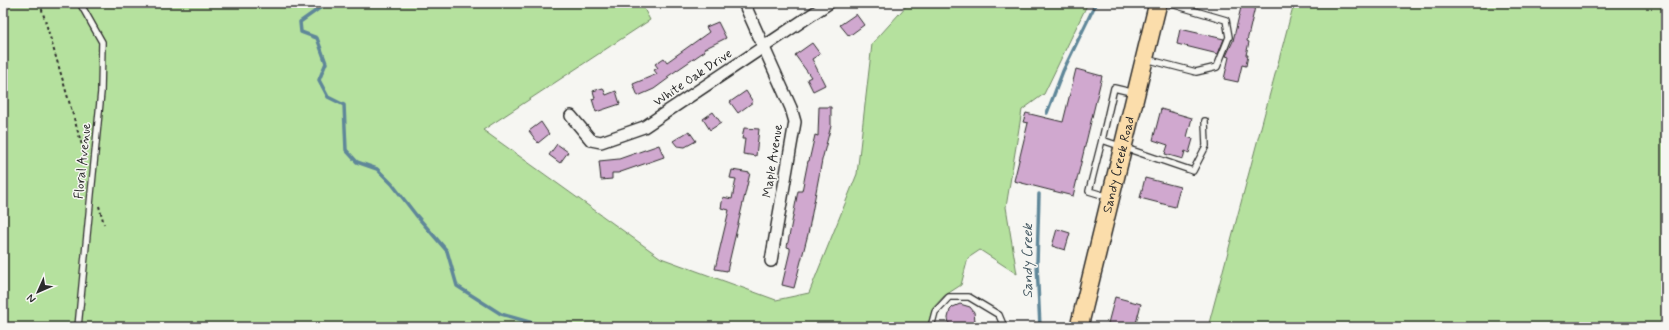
<svg xmlns="http://www.w3.org/2000/svg" width="1669" height="330" font-family="Mynerve,sans-serif">
<rect width="100%" height="100%" fill="#f6f6f2"/>
<filter id="ink" filterUnits="userSpaceOnUse"><feTurbulence type="fractalNoise" baseFrequency=".025" numOctaves="2"/><feDisplacementMap in="SourceGraphic" scale="8" xChannelSelector="R" yChannelSelector="G"/><feConvolveMatrix kernelMatrix="1 2 1 2 8 2 1 2 1" color-interpolation-filters="sRGB"/></filter>
<g filter="url(#ink)">
<g fill="#b5e19e" stroke="#708664">
<path d="M3 3H641L650 20 483 130 661 258 776 300 809 293 857 174 872 44 908 4 1088 3 1044 94 1022 110 1006 207 1017 274 980 250 968 258 961 285 944 296 933 308 927 327H3Z"/>
<path d="M1294 3H1666V327H1208Z"/>
</g>
<g fill="none" stroke-linecap="round" stroke-linejoin="round">
<g stroke="#5f8799" stroke-width="3.5">
<path d="M325 3 324 5 300 22 301 32 317 38 326 63 319 80 328 97 344 105 346 150 357 162 377 169 392 184 416 215 447 251 457 286 501 314 547 327"/>
<path d="M1047 113 1063 71 1096 3"/>
<path d="M1039 194 1037 264 1040 327"/>
</g>
</g>
<g fill="#d0a8cf" stroke="#2b2b2b">
<path d="M1242 3H1256L1247 41 1249 42 1246 55H1248L1246 66 1242 65 1238 82 1224 79 1229 57 1226 56 1233 41Z"/>
<path d="M856 14 864 25 849 36 840 25Z"/>
<path d="M718 22 726 38 704 49 705 51 667 77 669 78 654 89 638 96 633 84 657 74 654 70 658 68 655 64 664 58 667 62 709 32 706 27Z"/>
<path d="M1180 29 1224 39 1218 54 1177 44Z"/>
<path d="M812 43 820 54 812 59 825 85 813 91 807 79 811 77 795 55Z"/>
<path d="M1076 69 1102 76 1073 196 1014 181 1028 123 1023 122 1026 113 1063 122Z"/>
<path d="M603 88 606 95 616 91 620 104 596 112 592 99 595 98 593 91Z"/>
<path d="M746 91 753 102 738 113 730 102Z"/>
<path d="M819 107H831V126L822 160 808 234 794 288 782 285 790 251V248L787 247 798 191H802L808 161H809L815 135 818 136Z"/>
<path d="M1161 109 1192 118 1187 137 1193 139 1189 153 1185 151 1183 159 1165 154 1168 145 1153 140Z"/>
<path d="M713 112 721 123 710 130 703 119Z"/>
<path d="M541 122 549 134 538 143 529 131Z"/>
<path d="M744 128 759 129 756 156 743 154 745 139H742Z"/>
<path d="M689 131 696 141 685 147 677 146 673 141Z"/>
<path d="M557 144 568 152 560 163 549 155Z"/>
<path d="M659 145 664 157 618 173H612V179L601 180 599 161 619 159Z"/>
<path d="M732 170 750 173 727 271 715 269 729 210 721 208 723 197 732 199 736 179 730 178Z"/>
<path d="M1145 178 1180 187 1175 207 1140 198Z"/>
<path d="M1057 229 1070 233 1065 250 1052 246Z"/>
<path d="M1115 297 1141 304 1135 327H1107Z"/>
<path d="M960 304 970 307 974 312 975 321 972 327H950L949 324 948 318 950 310 953 307Z"/>
</g>
<g fill="none" stroke-linecap="round" stroke-linejoin="round">
<g stroke="#2b2b2b" stroke-width="8">
<g id="lane">
<path d="M1146 59 1196 72 1217 67 1229 37 1226 20 1168 3"/>
<path d="M1135 93 1114 88 1102 140 1193 171 1206 146 1205 121"/>
<path d="M1102 140 1089 191 1109 197"/>
<path d="M78 327 101 92 102 42 80 3"/>
<path d="M931 327 935 312 949 297H969L999 315 1004 327"/>
</g>
</g>
<g stroke="#2b2b2b" stroke-width="14">
<g id="street">
<path d="M744 3 791 108 795 122 771 261"/>
<path d="M571 116 591 140 601 142 644 127 829 3"/>
</g>
</g>
<g stroke="#2b2b2b" stroke-width="20">
<g id="primary">
<path id="s1" d="M1079 327 1158 3"/>
</g>
</g>
<g stroke="#2b2b2b" stroke-width="2" stroke-dasharray="3 3" stroke-linecap="butt">
<path d="M40 3 86 159"/>
<path d="M99 206 104 224"/>
</g>
<use href="#lane" stroke="#f6f6f2" stroke-width="5.5"/>
<use href="#street" stroke="#f6f6f2" stroke-width="11"/>
<use href="#primary" stroke="#fbddab" stroke-width="17"/>
</g>
</g>
<g text-anchor="middle" dominant-baseline="central" stroke-width="3" stroke-linejoin="round" paint-order="stroke">
<g font-size="13" fill="#2b2b2b" stroke="#f6f6f2">
<text transform="translate(693 78) rotate(-34)">White Oak Drive</text>
<text transform="translate(83 161) rotate(-84)">Floral Avenue</text>
<text transform="translate(773 161) rotate(-81)">Maple Avenue</text>
<text stroke="none"><textPath href="#s1" startOffset="167">Sandy Creek Road</textPath></text>
</g>
<g font-size="14" font-style="italic" fill="#455962" stroke="#f6f6f2">
<text transform="translate(1028 261) rotate(-90)">Sandy Creek</text>
</g>
</g>
<rect width="1669" height="330" fill="none" stroke="#f6f6f2" stroke-width="16"/>
<rect x="8" y="8" width="1653" height="314" fill="none" stroke="#2b2b2b" stroke-width="1.5" filter="url(#ink)"/>
<g transform="translate(38 292) rotate(225)" stroke="#f6f6f2" stroke-width="3" paint-order="stroke">
<path d="M0-3L7 15L0 10L-7 15Z" fill="#2b2b2b"/>
<text y="-6" font-size="11" font-weight="bold" text-anchor="middle" fill="#2b2b2b">N</text>
</g>
</svg>
